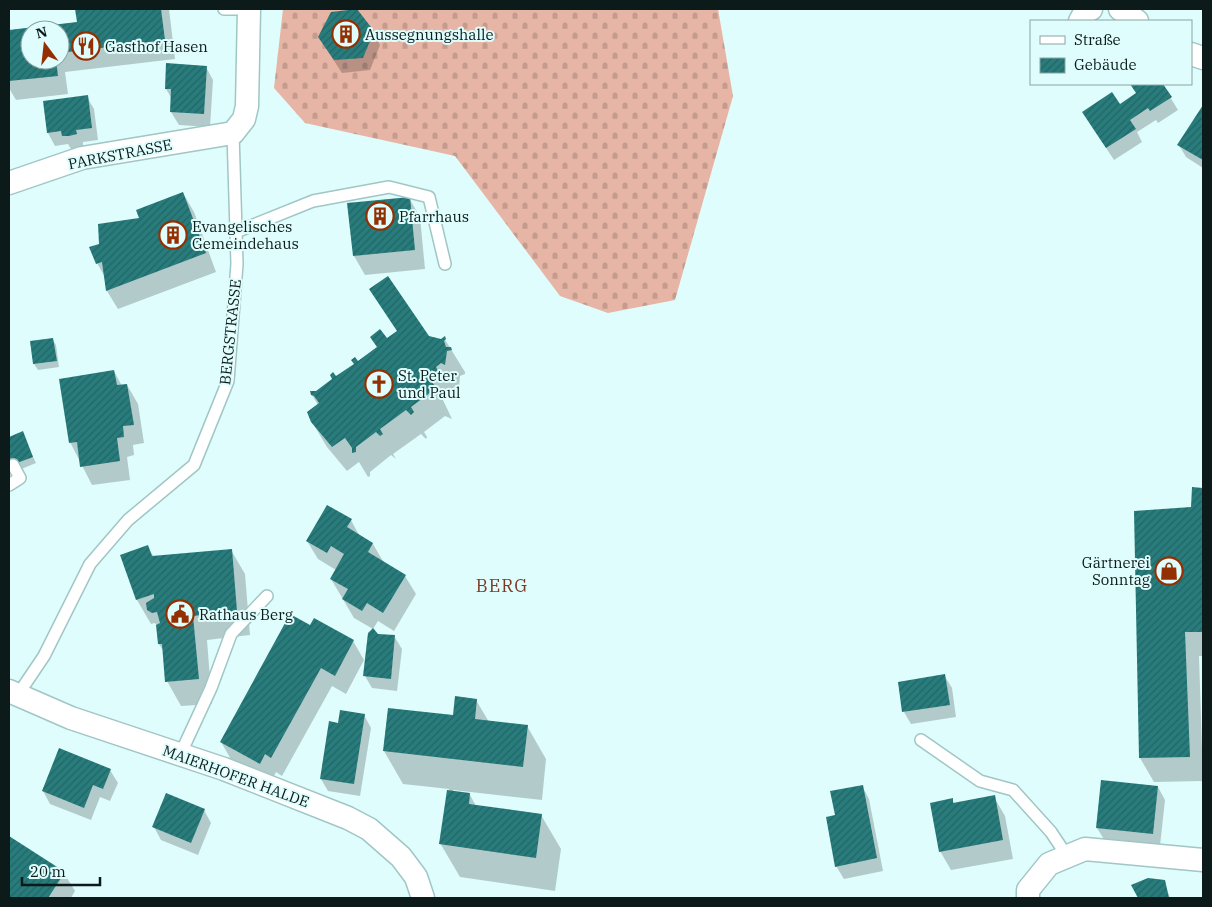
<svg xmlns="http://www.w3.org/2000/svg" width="1212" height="907" font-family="'IBM Plex Serif',serif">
<defs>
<pattern id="cemetery-stones" width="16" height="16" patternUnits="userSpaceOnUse" patternTransform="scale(1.25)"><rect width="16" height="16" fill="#e6b5a5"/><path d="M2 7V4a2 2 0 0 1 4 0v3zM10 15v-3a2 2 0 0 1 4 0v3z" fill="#c49b8d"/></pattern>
<pattern id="building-hatch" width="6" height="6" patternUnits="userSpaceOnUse" patternTransform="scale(1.25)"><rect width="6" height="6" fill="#297c7c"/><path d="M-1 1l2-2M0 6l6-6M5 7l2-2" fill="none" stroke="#226565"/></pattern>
</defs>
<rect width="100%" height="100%" fill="#dffdfd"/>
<path fill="url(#cemetery-stones)" d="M283 9H718L733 96 675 300 608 313 560 296 455 156 305 123 274 88Z"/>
<g fill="#0003" fill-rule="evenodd">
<path d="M76 9H169L175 59 65 72 68 94 16 100 9 88V32L78 24ZM30 30H60V60H30Z"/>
<path d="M373 32 380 45 370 70 342 73 327 50Z"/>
<path d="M206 67 213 80 210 127 179 125 171 112 172 99 166 89Z"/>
<path d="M1134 84H1162L1178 110 1158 123 1156 120 1137 132 1142 142 1114 160 1091 125 1138 94Z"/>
<path d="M87 97 94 109 98 140 83 142V147L77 149H71L68 144 55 146 48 133 44 102Z"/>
<path d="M1203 107V168L1186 157 1179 145Z"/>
<path d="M183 193 194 212 216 272 118 309 107 291 106 279 97 263 101 245Z"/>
<path d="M409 198 420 217 425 269 365 275 354 256Z"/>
<path d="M428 338 441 340 444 338 465 372V374L460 376 459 389 456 387 449 392 450 397 447 394 442 398 452 419 445 416 424 432 427 437 426 439 421 434 393 454 396 459 391 455 370 472V476L368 477 359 462 347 471 327 447 312 422 318 405 312 395 387 340Z"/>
<path d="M53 340 56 345 59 367 38 370 34 364Z"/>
<path d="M114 371 122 386 127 385 138 404 144 443 133 445 134 455 127 457 130 480 92 485 70 442Z"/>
<path d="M22 433 36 463 9 474V438Z"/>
<path d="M1193 489H1203V656H1199L1203 781 1154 782 1140 758 1192 508Z"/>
<path d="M351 520 360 537 373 544 384 563 405 576 416 594 394 631 378 621 373 629 354 618 331 579 336 570 318 559 307 541Z"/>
<path d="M147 546 154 557 231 550 245 574 250 635 207 640 212 704 181 706 167 681 164 652 159 644 157 626 155 623 151 624 137 600 122 555Z"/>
<path d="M310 627 353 641 364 660 346 694 332 686 282 776 276 772 271 782 232 761 221 742Z"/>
<path d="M378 635 394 636 402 649 397 691 372 688 365 676Z"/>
<path d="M944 675 952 688 956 717 911 724 904 712Z"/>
<path d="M476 700 489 722 527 726 546 759 542 800 453 790V792L470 795 476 806 541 815 561 849 555 891 460 877 440 843 449 789 403 784 384 751 454 717Z"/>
<path d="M364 715 371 728 360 796 328 791 321 779 339 724Z"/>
<path d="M110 770 118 783 110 801 100 797 91 820 50 804 43 791Z"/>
<path d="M862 786 869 799 883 871 844 879 836 866V816Z"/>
<path d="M1158 787 1165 800 1160 846 1105 841 1097 828Z"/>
<path d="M994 797 1005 816 1013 859 951 870 940 851 952 800 955 804Z"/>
<path d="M204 810 211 823 198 855 161 840 154 827Z"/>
<path d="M9 838 64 873 75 891 71 898H9Z"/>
<path d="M1164 881 1170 898H1140L1133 886Z"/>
</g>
<g fill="url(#building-hatch)">
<path d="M75 9H161L165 40 60 53V30H30V60H56L58 76 9 81V30L77 22Z"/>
<path d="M357 9 374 31 363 58 334 60 318 37 331 12Z"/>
<path d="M166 63 207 66 204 114 170 112 171 89H165Z"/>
<path d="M1130 84H1163L1172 97 1150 111 1148 108 1130 120 1136 129 1106 148 1082 112 1112 92 1120 104 1136 93Z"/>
<path d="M88 95 92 128 76 130 77 134 69 136H62L61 131 47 133 43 101Z"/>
<path d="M1203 105V160L1177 145Z"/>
<path d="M183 192 206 253 106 291 102 262 96 264 89 247 99 244 98 224 139 218 136 210Z"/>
<path d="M410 197 415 250 353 256 347 203Z"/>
<path d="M388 276 429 336 441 339 445 336 446 339 444 341 446 347H451L452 350 447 351 445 365 441 363 436 367 438 371 436 373 432 370 426 375 440 392 438 395 431 392 411 407 414 412 411 415 406 410 380 429 383 434 380 436 376 432 356 447V452L352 453V448L345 438 332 447 311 422 307 412 319 403 314 396 311 395 310 391H316L332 379 330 375 333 372 336 376 354 364 351 360 355 357 358 361 377 347 370 337 380 329 387 338 397 331 369 289Z"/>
<path d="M53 338 57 361 33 364 30 341Z"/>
<path d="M114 370 117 385 127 384 134 425 123 426 124 437 117 438 120 461 80 467 77 442 69 443 59 379Z"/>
<path d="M23 431 33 457 9 466V437Z"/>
<path d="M1192 487 1203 488V632H1185L1190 757 1139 758 1134 511 1191 507Z"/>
<path d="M327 505 352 519 347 527 373 543 368 552 406 575 383 613 367 603 362 611 342 599 348 589 330 579 344 554 331 546 327 553 306 541Z"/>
<path d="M148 545 152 556 232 549 237 611 193 616 199 679 165 682 162 644H158L156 625 160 623 157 612 152 613 147 610 146 603 154 598V594L136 600 120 555Z"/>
<path d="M290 614 310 625 314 618 354 640 335 676 321 668 271 758 265 754 260 764 220 742Z"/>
<path d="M373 628 378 634 395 635 391 679 363 676 368 633Z"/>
<path d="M945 674 950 705 902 712 898 682Z"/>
<path d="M455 696 477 699 475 719 528 725 523 767 383 751 388 708 453 715Z"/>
<path d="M340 710 365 714 354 784 320 779 329 721 338 723Z"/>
<path d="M59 748 111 769 103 789 93 785 84 808 42 791Z"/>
<path d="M1101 780 1158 786 1153 834 1096 828Z"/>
<path d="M863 785 877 858 835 867 826 817 835 815 830 791Z"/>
<path d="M447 790 470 793 469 804 542 814 536 858 439 844Z"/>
<path d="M166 793 205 809 191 843 152 827Z"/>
<path d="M995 795 1003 840 939 852 930 803 953 798V803Z"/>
<path d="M9 836 65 872 48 898 9 897Z"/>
<path d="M1148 878 1165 880 1169 898H1138L1131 885Z"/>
</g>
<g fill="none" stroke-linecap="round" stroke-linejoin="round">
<g stroke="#a0c6c5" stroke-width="14">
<g id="lane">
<path d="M224 9H236"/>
<path d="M236 232 313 201 389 187 429 197 445 264"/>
<path d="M9 485 20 478 13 465"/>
<path d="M17 696 44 656 90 564 128 520 194 465 228 381 237 264 233 133"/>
<path d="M921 740 980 781 1013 790 1051 832 1067 856"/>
<path d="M180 755 211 688 231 634 267 596"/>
</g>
</g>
<g stroke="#a0c6c5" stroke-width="25">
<g id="street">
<path d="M1120 9 1137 21"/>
<path d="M1080 21 1085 12 1091 9"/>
<path d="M1191 54 1203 58"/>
<path d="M9 183 82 158 233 133 244 119 247 106 249 9"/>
<path d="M9 691 71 718 224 769 348 818 369 829 401 857 416 877 423 898"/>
<path d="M1028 898V890L1049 864 1085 849 1203 860"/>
</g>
</g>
<use href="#lane" stroke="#fff" stroke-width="11"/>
<use href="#street" stroke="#fff" stroke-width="22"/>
</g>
<defs>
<g id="building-ring" transform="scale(1.4375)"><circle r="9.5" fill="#dffdfd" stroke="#942f01" stroke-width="1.5"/><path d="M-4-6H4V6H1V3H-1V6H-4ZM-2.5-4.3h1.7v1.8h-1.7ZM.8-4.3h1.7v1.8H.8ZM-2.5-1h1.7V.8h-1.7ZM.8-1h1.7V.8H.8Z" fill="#942f01"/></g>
<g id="restaurant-ring" transform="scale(1.4375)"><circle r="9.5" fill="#dffdfd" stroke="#942f01" stroke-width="1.5"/><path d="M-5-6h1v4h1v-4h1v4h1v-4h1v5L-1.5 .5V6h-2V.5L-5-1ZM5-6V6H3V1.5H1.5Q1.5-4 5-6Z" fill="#942f01"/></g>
<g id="church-ring" transform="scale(1.4375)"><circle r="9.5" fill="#dffdfd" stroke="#942f01" stroke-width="1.5"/><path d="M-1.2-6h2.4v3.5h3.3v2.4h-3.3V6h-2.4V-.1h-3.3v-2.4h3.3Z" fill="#942f01"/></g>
<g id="shop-ring" transform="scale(1.4375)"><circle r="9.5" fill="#dffdfd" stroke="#942f01" stroke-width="1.5"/><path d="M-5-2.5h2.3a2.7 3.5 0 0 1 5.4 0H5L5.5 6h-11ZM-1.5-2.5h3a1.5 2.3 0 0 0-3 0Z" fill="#942f01"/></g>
<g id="civic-ring" transform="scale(1.4375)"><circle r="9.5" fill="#dffdfd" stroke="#942f01" stroke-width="1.5"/><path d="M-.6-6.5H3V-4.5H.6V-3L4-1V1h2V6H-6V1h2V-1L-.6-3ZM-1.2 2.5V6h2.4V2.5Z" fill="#942f01"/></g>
</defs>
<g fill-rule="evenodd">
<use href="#building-ring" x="346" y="34"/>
<use href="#restaurant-ring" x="86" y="46"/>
<use href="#building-ring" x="380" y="216"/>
<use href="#building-ring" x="173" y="235"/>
<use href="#church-ring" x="379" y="384"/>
<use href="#shop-ring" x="1169" y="571"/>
<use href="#civic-ring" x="180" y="614"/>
</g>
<g text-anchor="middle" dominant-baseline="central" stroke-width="4" stroke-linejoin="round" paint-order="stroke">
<g font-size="15" fill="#0c1b1a" stroke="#dffdfd" text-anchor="start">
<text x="365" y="34">Aussegnungshalle</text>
<text x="105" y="46">Gasthof Hasen</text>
<text x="399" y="216">Pfarrhaus</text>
<text x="192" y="226">Evangelisches<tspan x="192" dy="17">Gemeindehaus</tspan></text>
<text x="398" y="375">St. Peter<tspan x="398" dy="17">und Paul</tspan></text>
<text x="1150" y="562" text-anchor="end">Gärtnerei<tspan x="1150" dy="17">Sonntag</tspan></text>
<text x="199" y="614">Rathaus Berg</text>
</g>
<g font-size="15" fill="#0c1b1a" stroke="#dffdfd">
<text transform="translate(120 154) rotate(-11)">PARKSTRASSE</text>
<text transform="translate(230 332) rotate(-84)">BERGSTRASSE</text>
<text transform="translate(236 776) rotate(20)">MAIERHOFER HALDE</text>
</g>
<g font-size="18" letter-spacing="1" fill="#7d3a23" stroke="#dffdfd">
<text x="502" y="585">BERG</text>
</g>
</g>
<rect width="1212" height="907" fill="none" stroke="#0c1b1a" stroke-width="20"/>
<rect x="1030" y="20" width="162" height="65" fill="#dffdfd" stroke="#8ba3a2"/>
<rect x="1040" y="36" width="25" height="8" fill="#ffffff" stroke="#8ba3a2"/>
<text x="1074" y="45" font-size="15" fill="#0c1b1a">Straße</text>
<rect x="1040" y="58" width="25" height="15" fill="url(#building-hatch)" stroke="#8ba3a2"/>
<text x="1074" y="70" font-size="15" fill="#0c1b1a">Gebäude</text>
<g transform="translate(45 45) rotate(345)"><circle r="24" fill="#dffdfd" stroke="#8ba3a2"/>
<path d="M0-4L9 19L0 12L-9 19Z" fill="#942f01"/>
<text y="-8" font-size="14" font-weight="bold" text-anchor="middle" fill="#0c1b1a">N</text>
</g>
<path d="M22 877v8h78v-8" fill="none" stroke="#0c1b1a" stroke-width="2.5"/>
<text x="30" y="877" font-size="15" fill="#0c1b1a" stroke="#dffdfd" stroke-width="4" paint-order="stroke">20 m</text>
</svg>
